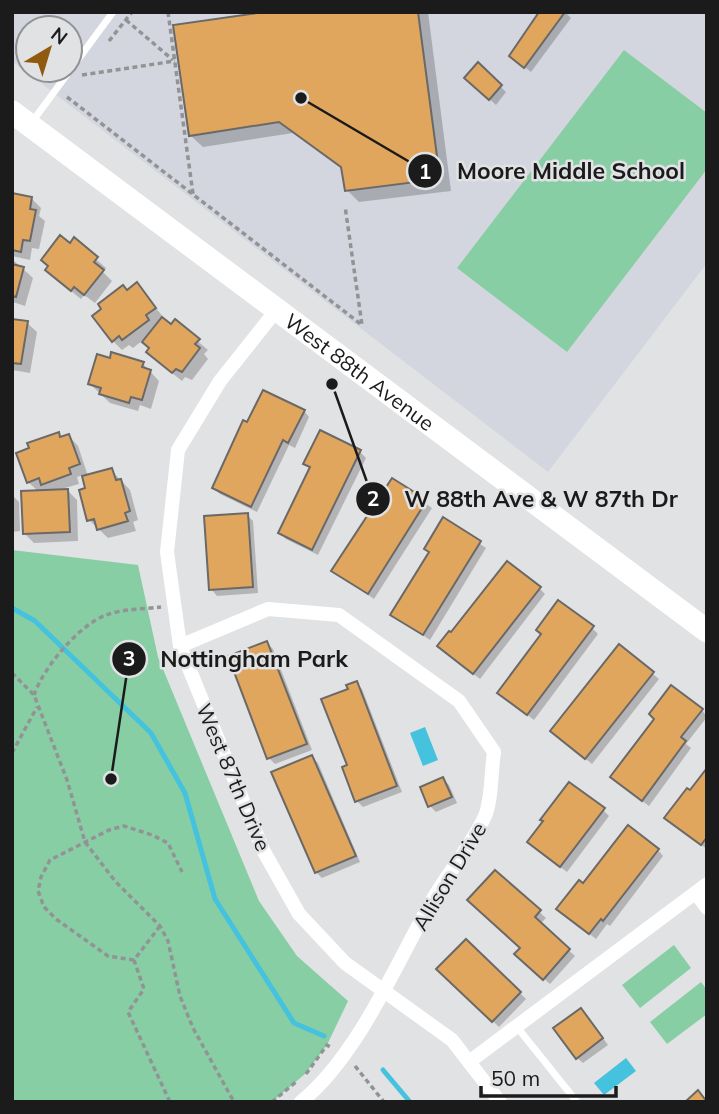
<svg xmlns="http://www.w3.org/2000/svg" width="719" height="1114" font-family="Mulish,sans-serif">
<rect width="100%" height="100%" fill="#e1e2e4"/>
<path fill="#d4d6df" fill-rule="evenodd" d="M12 12H707V263L548 472 12 61ZM28 28H70V70H28Z"/>
<g fill="#88cea4">
<path d="M624 50 707 113V169L567 352 457 268Z"/>
<path d="M12 550 138 565 158 657 259 901 297 956 348 1001 327 1045 305 1074 272 1102H12Z"/>
<path d="M674 945 691 968 640 1008 622 985Z"/>
<path d="M701 982 707 990V1014L667 1044 650 1022Z"/>
</g>
<g fill="#45c2dd">
<path d="M425 727 438 760 423 766 410 733Z"/>
<path d="M626 1058 636 1071 604 1095 594 1083Z"/>
</g>
<g fill="#0003">
<path d="M276 12H428L451 191 359 202 347 190 343 170 293 133 203 147 190 135Z"/>
<path d="M541 12H565L571 18 531 72 517 61Z"/>
<path d="M478 65 506 92 496 105 467 78Z"/>
<path d="M12 195 32 199 41 208 39 216 45 221 39 249 32 248 30 260 12 256Z"/>
<path d="M74 240 106 268 103 272 112 281 95 303 84 295 81 299 56 279Z"/>
<path d="M12 259 33 278 25 306 13 302 12 304Z"/>
<path d="M137 285 164 318 162 319 171 327 175 322 208 350 204 354 208 359 192 380 185 377 182 381 157 361 151 348 143 340 133 348 129 345 122 350 113 341 127 292Z"/>
<path d="M12 320 27 323 37 332 30 373 12 370Z"/>
<path d="M143 364 159 381 151 409 140 405 138 411 110 403 90 384Z"/>
<path d="M304 411 309 417 295 448 289 445 257 512 220 494 214 488 248 424Z"/>
<path d="M58 434 62 438 69 436 78 446 88 476 111 470 130 490 138 520 133 522 136 531 108 538 89 520 87 489 83 475 77 477 79 484 65 488 77 500 78 541 34 543 25 534 39 492 28 482Z"/>
<path d="M360 452 366 458 318 555 286 539 280 533 311 469 306 463Z"/>
<path d="M392 480 432 508 374 599 333 571Z"/>
<path d="M12 495 19 502 20 531 12 532Z"/>
<path d="M247 515 253 521 258 593 217 596 211 589Z"/>
<path d="M444 520 486 548 430 640 393 615 431 553Z"/>
<path d="M539 588 545 594 480 679 445 652Z"/>
<path d="M592 628 598 634 534 720 505 698 543 634Z"/>
<path d="M267 643 273 649 312 750 275 764 269 758Z"/>
<path d="M653 674 659 679 592 764 558 737Z"/>
<path d="M356 683 362 689 402 792 363 807 357 801 349 766 350 690Z"/>
<path d="M702 710 707 717 686 744 691 748 649 806 618 783Z"/>
<path d="M312 757 318 763 360 862 322 878 316 872Z"/>
<path d="M707 771V849L672 824 690 793Z"/>
<path d="M443 779 449 785 457 803 436 812 430 806 422 788Z"/>
<path d="M603 810 609 816 567 872 535 848Z"/>
<path d="M658 850 663 856 610 926 607 924 596 939 565 915 584 886Z"/>
<path d="M495 872 546 918 540 924 575 956 550 984 522 960V948Z"/>
<path d="M466 941 526 999 499 1027 439 969Z"/>
<path d="M587 1016 608 1045 583 1063 577 1058Z"/>
</g>
<g fill="none" stroke-linecap="round" stroke-linejoin="round">
<g stroke="#45c2dd" stroke-width="5">
<path d="M12 608 35 621 151 733 185 793 215 899 294 1023 324 1036"/>
<path d="M383 1070 410 1102"/>
</g>
</g>
<g fill="#e1a65d" stroke="#6a6967" stroke-width="2">
<path d="M264 12H418L440 179 345 191 341 167 279 122 189 136 173 25Z"/>
<path d="M539 12H565L524 68 509 56Z"/>
<path d="M478 62 502 85 489 100 464 78Z"/>
<path d="M12 193 32 197 30 209 36 210 30 241 23 240 21 252 12 250Z"/>
<path d="M60 235 70 243 74 237 98 257 94 262 104 270 84 295 74 287 71 291 45 270 48 266 41 260Z"/>
<path d="M12 264 24 267 16 297 12 296Z"/>
<path d="M137 282 156 308 146 315 149 320 122 340 119 336 112 342 92 316 101 309 98 304 123 285 127 290Z"/>
<path d="M162 317 171 324 175 319 200 339 195 344 200 348 182 372 176 369 172 373 146 352 149 348 142 342Z"/>
<path d="M12 319 28 321 21 364 12 363Z"/>
<path d="M111 352 144 362 142 367 151 370 142 400 131 397 129 403 99 394 101 388 88 384 97 354 110 358Z"/>
<path d="M263 390 305 410 288 443 283 440 251 507 212 488 243 420 247 422Z"/>
<path d="M320 430 361 450 312 550 278 533 310 467 303 464Z"/>
<path d="M59 432 60 437 69 434 80 464 69 468 71 474 41 485 39 478 27 483 16 453 29 448 27 443Z"/>
<path d="M112 468 116 480 121 479 130 511 125 513 128 521 97 530 94 519 87 521 79 490 85 488 82 476Z"/>
<path d="M392 478 427 500 368 594 331 571Z"/>
<path d="M68 489 70 532 23 534 21 491Z"/>
<path d="M248 513 253 587 209 590 204 516Z"/>
<path d="M443 517 481 541 423 635 390 615 429 552 424 549Z"/>
<path d="M507 561 541 587 473 674 437 646 449 631 451 632Z"/>
<path d="M558 600 594 626 527 715 497 693 541 634 536 630Z"/>
<path d="M267 641 307 744 267 759 228 656Z"/>
<path d="M619 644 654 672 585 759 550 731Z"/>
<path d="M357 681 397 786 355 802 342 767 347 765 321 699 348 689 346 685Z"/>
<path d="M671 685 703 709 681 737 686 741 642 801 610 777 654 719 649 714Z"/>
<path d="M312 755 356 856 315 873 271 772Z"/>
<path d="M707 768V837L701 845 664 818 687 788 690 790Z"/>
<path d="M443 777 452 797 428 807 420 787Z"/>
<path d="M569 782 605 808 560 867 527 842 543 821 540 820Z"/>
<path d="M628 825 659 849 603 921 601 919 589 934 556 909 579 880 583 883Z"/>
<path d="M495 870 541 910 535 917 570 949 543 980 514 954 520 948 467 900Z"/>
<path d="M466 939 521 992 492 1022 436 969Z"/>
<path d="M581 1008 603 1038 576 1059 553 1028Z"/>
<path d="M698 1090 707 1102H685Z"/>
</g>
<g fill="none" stroke-linecap="round" stroke-linejoin="round">
<g stroke="#929394" stroke-width="3.5" stroke-dasharray="5 3.5" stroke-linecap="butt">
<path d="M168 12 193 194"/>
<path d="M126 20 173 60"/>
<path d="M109 41 132 12"/>
<path d="M82 75 175 61"/>
<path d="M67 97 362 325 345 206"/>
<path d="M12 673 34 695 67 780 85 842 115 881 160 926 168 941 180 996 193 1028 234 1102"/>
<path d="M34 695C43 668 79 625 106 615 122 609 144 609 161 607"/>
<path d="M12 753 37 707"/>
<path d="M160 926 134 960 144 989 128 1012 170 1102"/>
<path d="M134 960 108 956 56 919 44 907 38 891 41 877 50 860 109 830 124 826 152 835 168 843 182 872"/>
<path d="M355 1066 384 1102"/>
<path d="M306 1074 327 1045 332 1048"/>
<path d="M272 1102 297 1081"/>
</g>
<g stroke="#fff" stroke-width="7">
<path d="M32 122 113 12"/>
<path d="M517 1027 577 1102"/>
</g>
<g stroke="#fff" stroke-width="14">
<path d="M278 308 220 381 178 450 167 552 180 646 263 850 299 914 345 963 452 1040 500 1102"/>
<path d="M180 646 268 609 339 615 459 701 494 752C491 770 492 800 485 816 474 841 449 872 434 897 397 961 359 1055 301 1102"/>
<path d="M696 893 707 908"/>
<path d="M469 1062 707 884"/>
</g>
<path stroke="#fff" stroke-width="23" id="s1" d="M12 112 707 631"/>
</g>
<g text-anchor="middle" dominant-baseline="central" stroke-width="5" stroke-linejoin="round" paint-order="stroke">
<g font-size="21" fill="#1b1b1c" stroke="#e1e2e4">
<text stroke="none"><textPath href="#s1" startOffset="434">West 88th Avenue</textPath></text>
<text transform="translate(234 777) rotate(67)">West 87th Drive</text>
<text transform="translate(449 876) rotate(-59)">Allison Drive</text>
</g>
</g>
<path fill="none" stroke="#1b1b1c" stroke-width="2.5" d="M301 98L425 171M332 384L373 499M111 779L129 659"/>
<g fill="#1b1b1c" stroke="#e1e2e4" stroke-width="2.5">
<circle cx="301" cy="98" r="7"/>
<circle cx="332" cy="384" r="7"/>
<circle cx="111" cy="779" r="7"/>
<circle cx="425" cy="171" r="18"/>
<circle cx="373" cy="499" r="18"/>
<circle cx="129" cy="659" r="18"/>
</g>
<g font-size="21" text-anchor="middle" font-weight="bold" fill="#fff">
<text x="425" y="179">1</text>
<text x="373" y="506">2</text>
<text x="129" y="666">3</text>
</g>
<g font-size="23" text-anchor="middle" font-weight="bold" fill="#1b1b1c" stroke="#e1e2e4" stroke-width="5" stroke-linejoin="round" paint-order="stroke">
<text x="571" y="179">Moore Middle School</text>
<text x="541" y="507">W 88th Ave &amp; W 87th Dr</text>
<text x="254" y="667">Nottingham Park</text>
</g>
<rect width="719" height="1114" fill="none" stroke="#1b1b1c" stroke-width="28"/>
<g transform="translate(49 49) rotate(38)"><circle r="33" fill="#e1e2e4" stroke="#929294" stroke-width="2"/>
<path d="M0-5L12 26L0 18L-12 26Z" fill="#905a0f"/>
<text y="-10" font-size="19" font-weight="bold" text-anchor="middle" fill="#1b1b1c">N</text>
</g>
<path d="M481 1086v10h135v-10" fill="none" stroke="#1b1b1c" stroke-width="3.5"/>
<text x="491" y="1086" font-size="21" fill="#1b1b1c" stroke="#e1e2e4" stroke-width="5" paint-order="stroke">50 m</text>
</svg>
